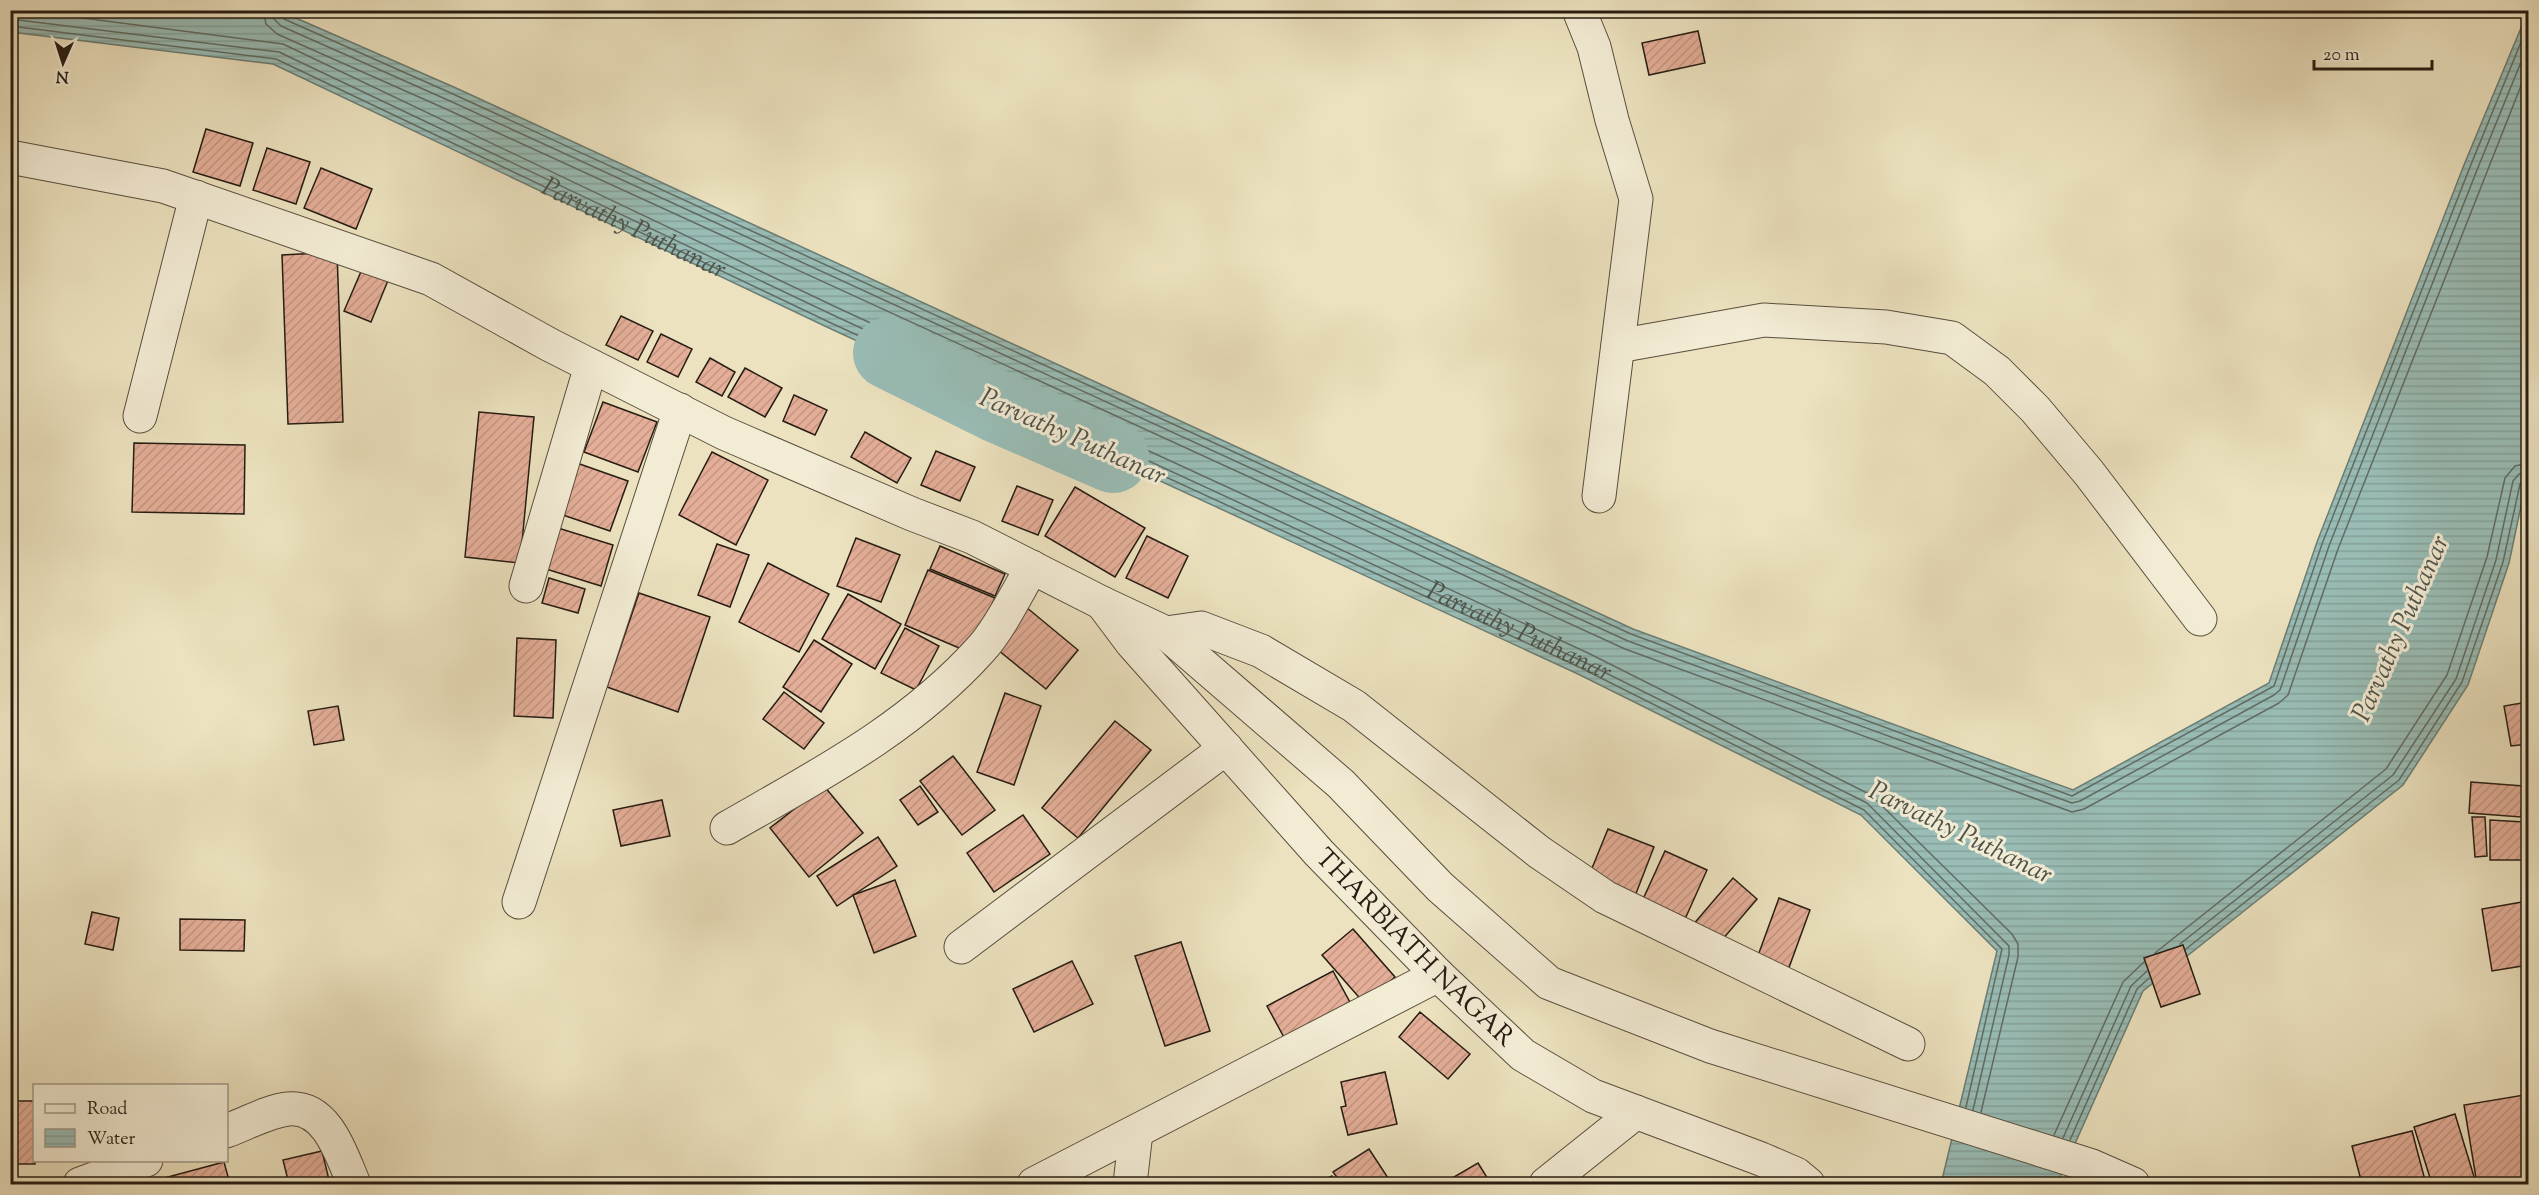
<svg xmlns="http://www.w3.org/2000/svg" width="2539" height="1195" font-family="'Sorts Mill Goudy',serif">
<defs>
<pattern id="water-rules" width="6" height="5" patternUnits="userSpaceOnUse" patternTransform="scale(1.5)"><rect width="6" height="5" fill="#99bdb6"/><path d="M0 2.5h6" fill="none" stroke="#84a29b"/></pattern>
<pattern id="building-hatch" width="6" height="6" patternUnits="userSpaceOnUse" patternTransform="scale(1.5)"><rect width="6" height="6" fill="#e4ae98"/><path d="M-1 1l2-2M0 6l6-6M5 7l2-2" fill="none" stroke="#c39582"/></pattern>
</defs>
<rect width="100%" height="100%" fill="#ece2bf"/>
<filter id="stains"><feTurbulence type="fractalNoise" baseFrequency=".00333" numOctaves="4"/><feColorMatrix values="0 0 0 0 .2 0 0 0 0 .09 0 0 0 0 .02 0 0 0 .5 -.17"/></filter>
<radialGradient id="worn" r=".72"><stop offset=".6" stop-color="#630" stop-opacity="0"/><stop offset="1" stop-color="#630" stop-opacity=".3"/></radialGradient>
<path fill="url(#water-rules)" stroke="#6b7d74" stroke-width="1.5" d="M11 11H280L456 88 1633 629 2073 790 2269 683 2317 542 2464 165 2528 11V473L2509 563 2468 685 2403 785 2143 991 2057 1184H1941L1997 951 1861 815 1578 674 829 328 273 64 11 32Z"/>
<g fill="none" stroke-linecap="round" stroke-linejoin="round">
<g stroke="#606c64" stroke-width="1.5">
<path d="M21 10 283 44 838 308 1588 653 1871 795 2012 934 2018 944V957L1981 1112"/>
<path d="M263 10 266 24 277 34 446 109 1625 649 2072 812 2084 809 2279 703 2288 695 2338 549 2528 68"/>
<path d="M272 10 274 19 281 26 450 101 1628 641 2072 803 2080 801 2274 695 2280 690 2329 546 2477 170 2528 45"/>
<path d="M280 10 284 19 453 94 1631 634 2072 796 2274 686 2322 544 2470 167 2528 25"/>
<path id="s1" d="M10 19 279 52 835 316 1584 662 1867 803 2009 946V955L1973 1110"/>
<path id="s2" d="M10 26 276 59 831 323 1581 668 1864 810 2002 949 1966 1107"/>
<path d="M2180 944 2393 775 2456 679 2496 560 2513 481 2519 474 2528 472"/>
<path d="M2186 949 2399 780 2462 682 2503 562 2520 484 2523 480 2528 479"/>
<path d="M2155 953 2386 769 2447 675 2487 557 2505 478 2515 466 2528 463"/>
<path d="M2054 1135 2123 982 2144 962"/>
<path d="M2063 1138 2131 986 2147 971"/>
<path d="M2070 1140 2137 989 2149 978"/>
</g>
<path stroke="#99bdb6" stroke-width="72" d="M889 353 998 407 1113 457"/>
</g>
<g fill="url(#building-hatch)" stroke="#261c12" stroke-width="1.5">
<path d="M1698 31 1705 63 1649 75 1642 43Z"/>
<path d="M206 129 253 143 240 186 193 172Z"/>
<path d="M267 148 310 162 296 204 253 190Z"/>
<path d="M321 168 372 189 356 229 304 208Z"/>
<path d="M337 252 343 422 288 424 282 255Z"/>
<path d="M363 267 389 278 371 322 344 311Z"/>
<path d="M621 316 653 331 638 360 606 345Z"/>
<path d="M661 334 692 349 678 377 647 362Z"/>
<path d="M710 358 735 372 722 396 696 382Z"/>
<path d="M745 368 782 388 765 417 728 397Z"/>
<path d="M794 395 827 410 815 435 783 421Z"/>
<path d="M603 402 657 422 638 472 584 452Z"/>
<path d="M479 412 534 417 520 563 465 557Z"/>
<path d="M865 432 911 458 897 483 851 457Z"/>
<path d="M134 443 245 445 244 514 132 512Z"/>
<path d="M936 451 975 467 960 501 921 485Z"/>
<path d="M712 452 768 480 736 545 679 515Z"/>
<path d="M574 462 628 481 610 531 557 513Z"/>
<path d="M1017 486 1053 500 1038 535 1002 521Z"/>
<path d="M1075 487 1145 528 1115 577 1045 536Z"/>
<path d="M558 528 613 545 601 586 546 569Z"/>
<path d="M1147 536 1188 556 1168 598 1126 578Z"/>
<path d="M856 538 900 555 881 602 837 586Z"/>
<path d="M717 544 749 555 730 607 698 595Z"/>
<path d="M940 546 1005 574 995 596 930 569Z"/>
<path d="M768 563 829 594 799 652 739 622Z"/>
<path d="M928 570 995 598 971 653 905 625Z"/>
<path d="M549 578 585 589 578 613 542 603Z"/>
<path d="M639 593 710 617 678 712 607 687Z"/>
<path d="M848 594 901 624 875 669 822 639Z"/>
<path d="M1026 607 1078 650 1046 689 993 646Z"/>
<path d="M905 628 939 646 916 690 881 673Z"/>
<path d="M517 638 556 640 553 718 514 716Z"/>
<path d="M814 640 852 664 821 712 783 687Z"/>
<path d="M784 692 824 723 804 749 763 719Z"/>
<path d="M1005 693 1041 706 1014 785 977 772Z"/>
<path d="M2528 702V744L2511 746 2504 706Z"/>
<path d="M338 706 344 740 314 745 308 711Z"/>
<path d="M1115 721 1151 750 1078 838 1042 808Z"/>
<path d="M953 756 995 810 962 835 920 781Z"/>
<path d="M2471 782 2523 786 2521 817 2469 813Z"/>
<path d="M824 786 863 833 809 877 770 828Z"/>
<path d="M920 786 938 812 918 825 900 800Z"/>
<path d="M662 800 670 836 621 846 613 810Z"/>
<path d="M1023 815 1050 854 994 892 967 853Z"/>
<path d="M2472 817H2485L2487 856 2475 857Z"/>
<path d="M2490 820 2524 822V860H2490Z"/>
<path d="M1608 829 1654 847 1635 896 1588 878Z"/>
<path d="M878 837 897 866 837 906 817 876Z"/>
<path d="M1665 851 1707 870 1681 928 1639 908Z"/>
<path d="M1733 878 1757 899 1716 947 1692 926Z"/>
<path d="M895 880 916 936 874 953 853 895Z"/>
<path d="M1779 898 1810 910 1787 973 1756 961Z"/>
<path d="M2528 901V965L2492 971 2482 909Z"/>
<path d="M92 912 119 918 113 950 85 944Z"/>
<path d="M180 919 245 920 244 951 180 950Z"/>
<path d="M1353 929 1395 977 1364 1003 1322 955Z"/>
<path d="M1181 942 1210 1031 1165 1046 1135 956Z"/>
<path d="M2183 945 2200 994 2161 1007 2144 958Z"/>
<path d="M1072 961 1093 1004 1034 1032 1013 989Z"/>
<path d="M1333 971 1352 1006 1286 1041 1267 1006Z"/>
<path d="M1420 1012 1470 1054 1448 1079 1399 1037Z"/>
<path d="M1385 1072 1397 1124 1348 1135 1341 1107 1346 1106 1341 1082Z"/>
<path d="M2524 1095 2528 1118V1184H2477L2464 1105Z"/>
<path d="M10 1101H34L35 1164H10Z"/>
<path d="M2455 1114 2475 1180 2460 1184H2432L2414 1127Z"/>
<path d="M2412 1131 2426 1184H2362L2352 1146Z"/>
<path d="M1369 1149 1392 1184H1342L1333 1172Z"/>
<path d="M322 1151 330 1184H289L283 1160Z"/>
<path d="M224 1162 230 1184H142Z"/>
<path d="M1478 1163 1491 1184H1442Z"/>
<path d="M1332 1176 1336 1184H1314Z"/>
</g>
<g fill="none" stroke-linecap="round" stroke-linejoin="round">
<g stroke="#584e3d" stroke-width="35">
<g id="minor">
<path d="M1579 10 1594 47 1612 120 1636 199 1599 496"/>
<path d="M1618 346 1764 320 1886 327 1952 338 1997 371 2035 409 2089 473 2200 619"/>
<path d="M140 416 196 197"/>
<path d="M526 586 591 366"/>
<path id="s3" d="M1102 603 1132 643 1319 853 1438 975 1523 1055 1593 1096 1761 1159 1796 1174 1808 1184"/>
<path d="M1166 633 1201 628 1261 651 1354 706 1539 852 1605 897 1908 1044"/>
<path d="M727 828C819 775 909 729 981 649 999 630 1018 591 1032 567"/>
<path d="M519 902 680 410"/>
<path d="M961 947 1226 748"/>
<path d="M226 1131C246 1124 268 1111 288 1109 328 1105 342 1157 354 1184"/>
<path d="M80 1184 146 1160"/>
<path d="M1034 1184 1438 975"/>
<path d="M1130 1184 1136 1132"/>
<path d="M1546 1184 1636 1112"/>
</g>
</g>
<g stroke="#584e3d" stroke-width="35">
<path id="tertiary" d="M10 157 163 186 431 279 550 345 724 433 912 514 972 537 1102 603 1166 633 1341 784 1440 887 1549 983 1710 1046 2092 1166 2133 1184"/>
</g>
<use href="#minor" stroke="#f3ecd5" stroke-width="33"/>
<use href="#tertiary" stroke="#f3ecd5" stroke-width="33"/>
</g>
<g text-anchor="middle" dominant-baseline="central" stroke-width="6" stroke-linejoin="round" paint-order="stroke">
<g font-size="26" fill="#261c12" stroke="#f3ecd5">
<text stroke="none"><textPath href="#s3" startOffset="466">THARBIATH NAGAR</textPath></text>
</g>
<g font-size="27" font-style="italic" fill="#4e544b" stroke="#f3ecd5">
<text stroke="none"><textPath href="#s2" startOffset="664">Parvathy Puthanar</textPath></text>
<text transform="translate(1072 438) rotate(24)">Parvathy Puthanar</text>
<text transform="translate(2402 629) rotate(-66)">Parvathy Puthanar</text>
<text stroke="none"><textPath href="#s1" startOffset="1640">Parvathy Puthanar</textPath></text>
<text transform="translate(1960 834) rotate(26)">Parvathy Puthanar</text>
</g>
</g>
<rect width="2539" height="1195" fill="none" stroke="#ece2bf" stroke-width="36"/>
<rect x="12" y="12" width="2515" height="1171" fill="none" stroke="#261c12" stroke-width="3"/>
<rect x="18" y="18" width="2503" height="1159" fill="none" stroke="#261c12" stroke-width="1.5"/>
<rect x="33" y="1084" width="195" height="78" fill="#f3ecd5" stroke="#a19987" stroke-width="1.5"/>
<rect x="45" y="1104" width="30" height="9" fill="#f3ecd5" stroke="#a19987" stroke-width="1.5"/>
<text x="87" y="1114" font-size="18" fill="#261c12">Road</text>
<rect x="45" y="1129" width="30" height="18" fill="url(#water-rules)" stroke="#a19987" stroke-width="1.5"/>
<text x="87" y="1144" font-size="18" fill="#261c12">Water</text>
<g transform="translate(63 63) rotate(183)" stroke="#f3ecd5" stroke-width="4.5" paint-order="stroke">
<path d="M0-4.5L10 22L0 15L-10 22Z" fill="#261c12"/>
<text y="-9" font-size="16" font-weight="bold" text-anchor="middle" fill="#261c12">N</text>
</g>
<path d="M2314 60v9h118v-9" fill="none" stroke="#261c12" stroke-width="3"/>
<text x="2323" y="60" font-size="18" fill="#261c12" stroke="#f3ecd5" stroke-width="4.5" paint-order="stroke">20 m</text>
<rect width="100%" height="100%" filter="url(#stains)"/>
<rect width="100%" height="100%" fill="url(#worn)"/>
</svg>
